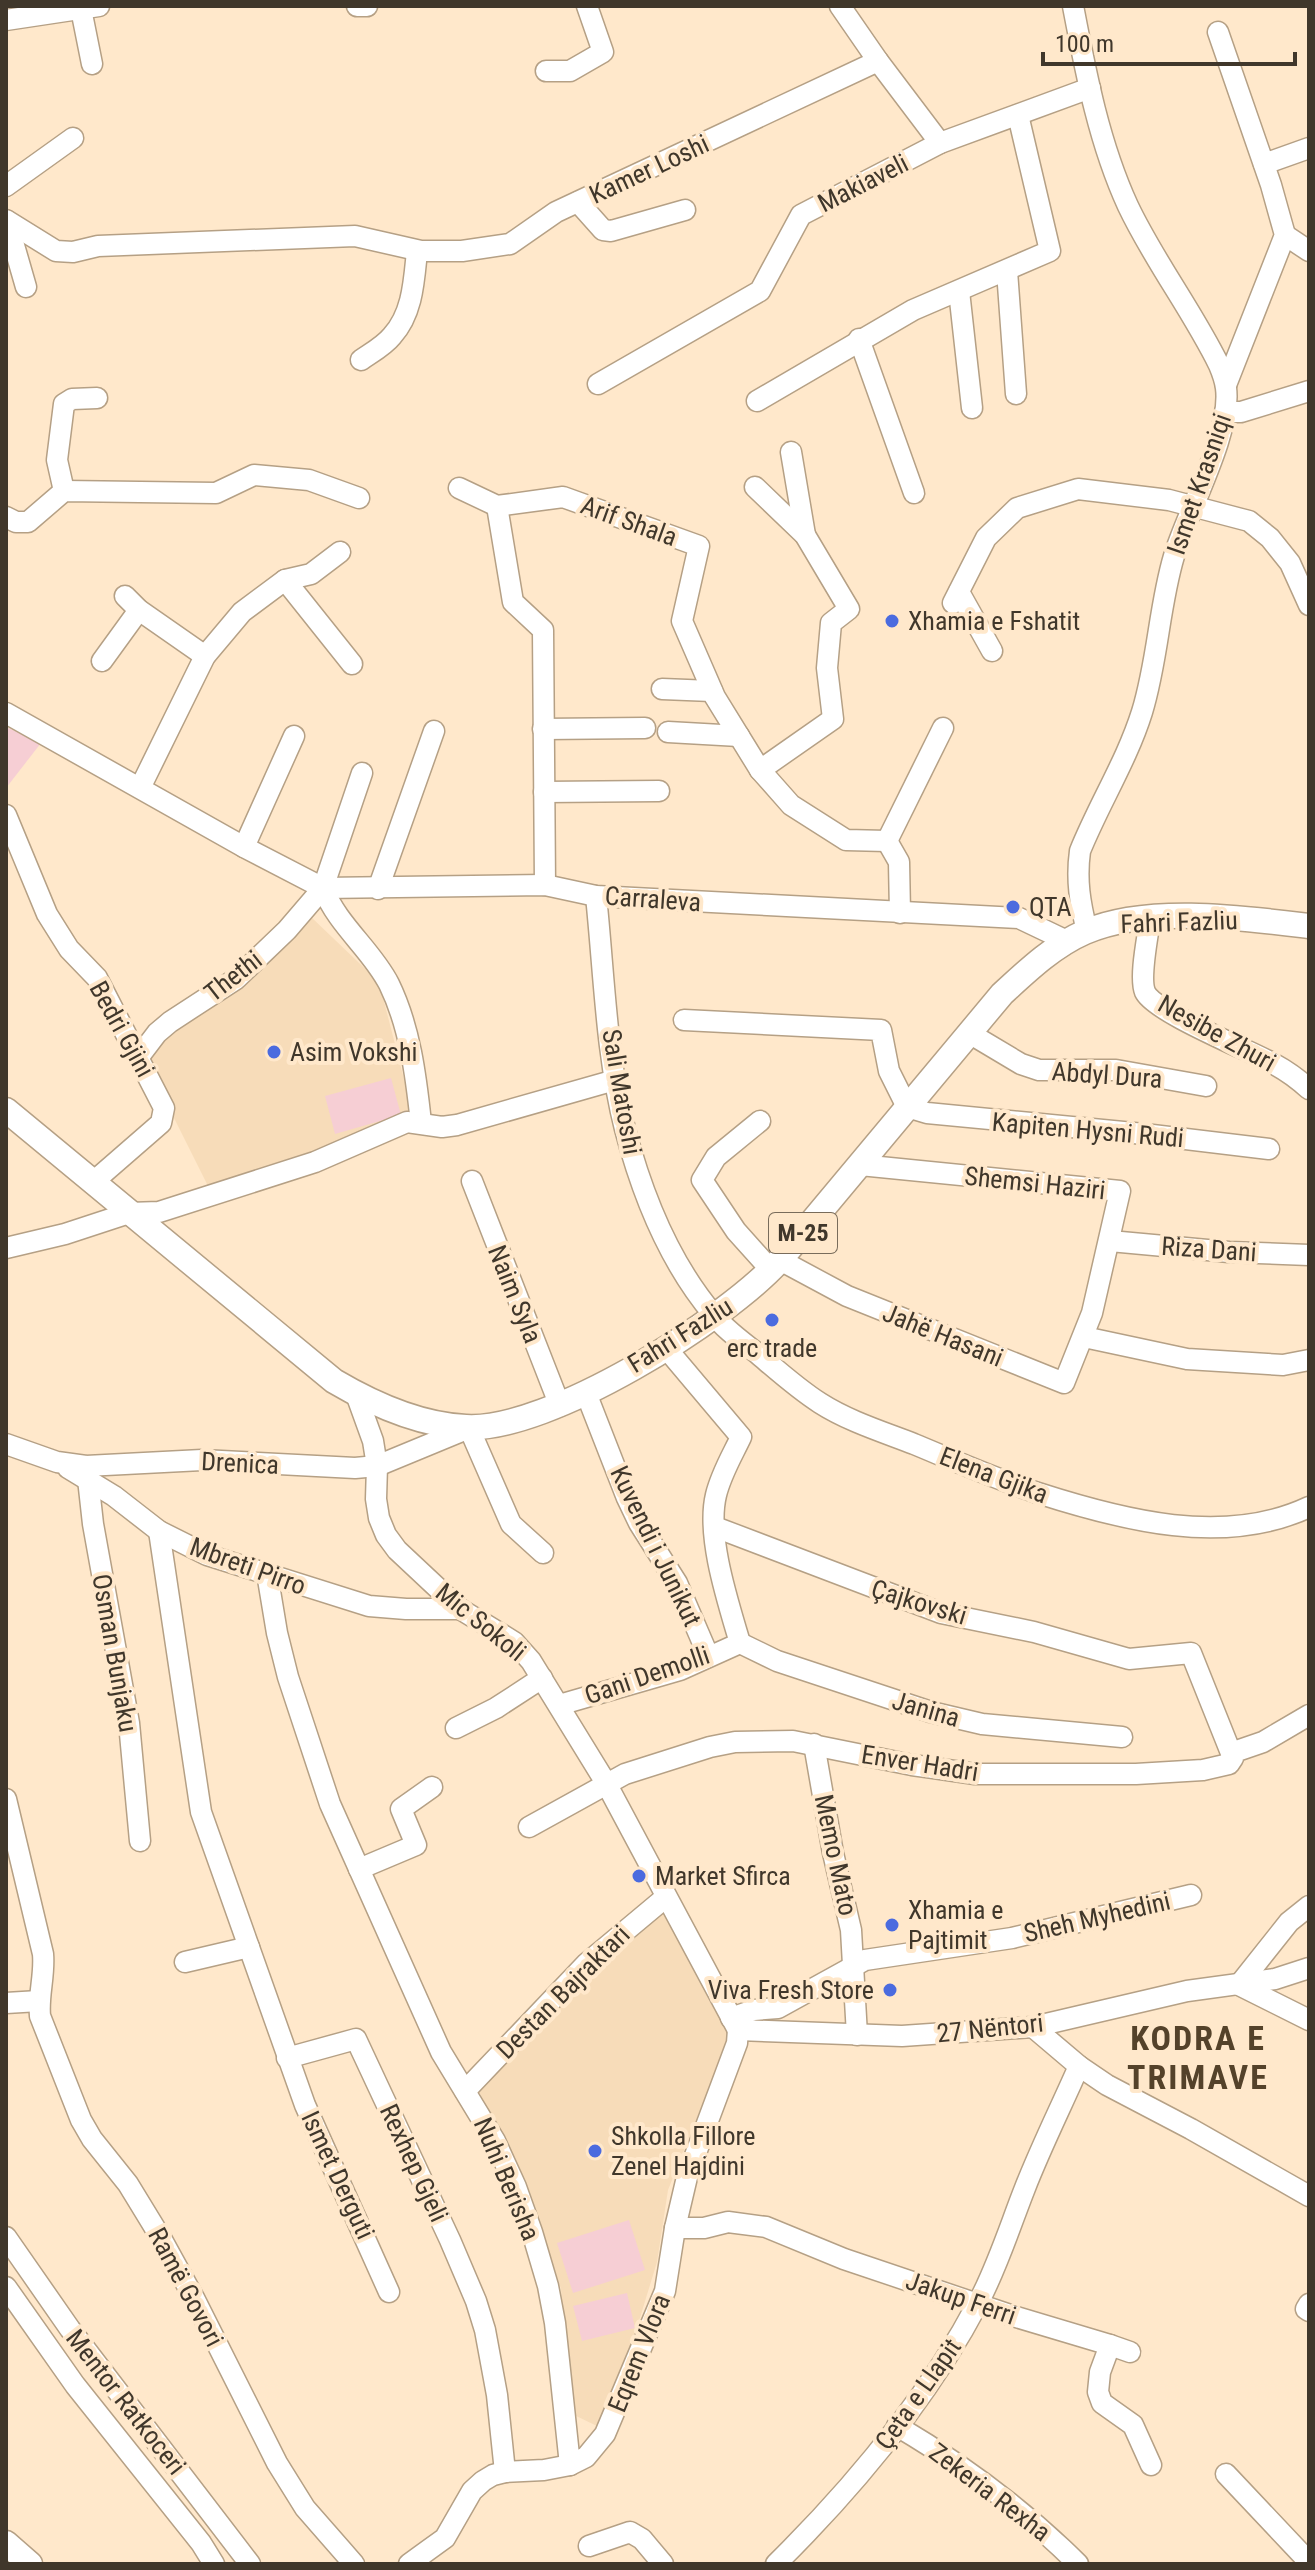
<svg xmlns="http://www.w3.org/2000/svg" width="1315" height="2570" font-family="'Roboto Condensed',sans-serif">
<rect width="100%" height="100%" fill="#ffe8cb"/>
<g fill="#f7dcb9">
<path d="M310 916 379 982 413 1114 310 1157 209 1188 146 1062 155 1041Z"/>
<path d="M662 1906 730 2035 668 2190 657 2262 635 2334 599 2427 570 2413 561 2289 542 2230 477 2087 595 1964Z"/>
</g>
<g fill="#f6ced4">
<path d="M6 727 41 743 6 788Z"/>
<path d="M391 1078 401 1115 335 1134 325 1096Z"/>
<path d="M629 2220 645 2270 573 2293 557 2243Z"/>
<path d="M627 2293 635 2328 582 2341 573 2306Z"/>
</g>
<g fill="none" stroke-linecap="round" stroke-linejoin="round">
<g stroke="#b5a085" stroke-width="23">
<g id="minor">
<path d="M357 6H367"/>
<path d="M840 6 878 61 940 143"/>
<path d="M1073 6C1086 74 1099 143 1128 206 1154 261 1192 310 1219 365 1222 372 1225 380 1226 388 1232 433 1187 512 1174 556 1159 606 1158 660 1142 712 1127 760 1099 804 1080 851 1076 880 1080 903 1087 931"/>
<path d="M81 9 92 64"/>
<path d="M6 20 99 6"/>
<path d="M1218 32 1271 185 1285 235 1226 385"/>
<path d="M546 71H570L603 52 587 6"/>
<path d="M1264 164 1309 148"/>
<path d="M6 186 73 138"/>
<path d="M578 202 603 230 611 231 685 210"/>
<path d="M6 220 56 251 73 252 98 246 355 236 421 251H462L510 244 556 212 878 61"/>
<path d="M7 221 26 287"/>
<path d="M1285 235 1309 251"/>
<path d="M1007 271 1016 394"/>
<path d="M959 291 972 408"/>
<path d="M859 339 914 493"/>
<path d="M361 360C371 353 384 346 392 336 413 313 414 280 417 251"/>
<path d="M598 384 760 291 801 215 940 143 1090 88"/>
<path d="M757 401 913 310 1050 251 1018 115"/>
<path d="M1225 412H1241L1309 391"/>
<path d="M791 452 805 535"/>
<path d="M755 487 805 535 849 609 831 623 827 668 833 719 760 770"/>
<path d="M459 488 497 506 563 497 699 546 682 621 715 697 760 770 791 805 846 840 887 841"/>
<path d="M64 491 57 460 64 404 72 399 97 398"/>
<path d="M497 506 513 602 543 630 545 885"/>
<path d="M6 517 16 522H28L64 491 216 493 254 475 309 480 359 498"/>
<path d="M285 580 352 664"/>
<path d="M959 592 992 651"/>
<path d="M125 596 139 610 205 656"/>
<path d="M953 603 986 538 1017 508 1078 489 1169 500 1249 521 1270 538 1290 563 1309 605"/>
<path d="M102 661 139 610"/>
<path d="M662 689 712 691"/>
<path d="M6 713 244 847 323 888 545 885 596 896 1019 918 1067 941"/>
<path d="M543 729 645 728"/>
<path d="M668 732 739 736"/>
<path d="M141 786 205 656 242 612 285 580 311 574 340 552"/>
<path d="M544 792 659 791"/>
<path d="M6 815 47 914 69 949 97 978 164 1108 161 1123 92 1183"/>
<path d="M887 841 943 728"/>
<path d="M887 841 899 862 900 913"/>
<path d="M244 847 294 736"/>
<path d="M323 888C338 926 371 949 389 984 410 1027 416 1076 421 1123"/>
<path d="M378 889 434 731"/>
<path d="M596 896C604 972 606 1055 625 1129 642 1194 670 1263 713 1314 725 1330 743 1342 758 1354 778 1371 798 1389 820 1403 848 1421 883 1432 914 1444 955 1461 996 1479 1038 1493 1122 1520 1224 1547 1309 1507"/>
<path d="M1150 919C1148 936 1139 977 1145 992 1154 1012 1251 1051 1274 1064 1287 1071 1298 1079 1309 1089"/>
<path d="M684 1020 881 1030 889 1071 907 1107 927 1113 1144 1134 1269 1149"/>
<path d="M969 1033 1021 1064 1039 1070H1116L1206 1086"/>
<path d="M138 1058 157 1033 170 1022 236 979 287 930 323 888 362 773"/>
<path d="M760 1121 716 1157 702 1180 736 1231 771 1270"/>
<path d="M472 1181 560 1406"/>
<path d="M1110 1241 1229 1252 1309 1255"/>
<path d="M6 1248 65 1234 129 1213 159 1212 315 1162 407 1122 442 1127 457 1125 615 1080"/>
<path d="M780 1260 847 1296 1064 1383 1092 1313 1120 1191 860 1165"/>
<path d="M1084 1337 1187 1359 1283 1365 1309 1360"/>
<path d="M666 1348 741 1437C732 1456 721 1474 716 1495 706 1536 728 1602 740 1643"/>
<path d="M586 1393 627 1498 639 1523 677 1583 708 1655"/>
<path d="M356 1394 373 1441 377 1466 376 1499 379 1518 386 1535 397 1550 460 1609 514 1642 531 1661 606 1783 738 2030"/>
<path d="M6 1444 57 1462 86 1466 202 1460 355 1468 377 1466 469 1428 511 1524 543 1553"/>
<path d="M68 1468 114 1496 159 1531 207 1555 369 1606 406 1609H460"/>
<path d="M87 1470 93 1524 129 1723 140 1841"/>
<path d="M715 1527 941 1613 1034 1632 1129 1659 1191 1653 1231 1753"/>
<path d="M159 1531 201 1812 305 2105 389 2292"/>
<path d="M267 1573 277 1633 288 1677 330 1804 441 2052 495 2141 516 2187 532 2232 548 2286 555 2323 570 2465"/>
<path d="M740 1643 777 1661 931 1712 982 1724 1122 1737"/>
<path d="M559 1705 680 1670 740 1643"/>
<path d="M456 1728 496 1708 542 1678"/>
<path d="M814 1744 833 1853 851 1930 857 2035"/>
<path d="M6 1799 43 1954C45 1975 38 1995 40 2016L81 2120 92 2139 128 2184 161 2238 194 2298 277 2463 305 2508 354 2564"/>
<path d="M529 1827 625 1774 710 1747 735 1742 793 1741 912 1765 975 1774H1136L1203 1770 1229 1764 1233 1758 1231 1753 1263 1742 1309 1715"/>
<path d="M359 1869 416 1845 401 1809 432 1787"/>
<path d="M1309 1906 1289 1922 1239 1985 1309 2020"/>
<path d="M185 1962 249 1947"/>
<path d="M6 2003 39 2001"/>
<path d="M731 2018 754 2010 778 2008 865 1960 1012 1938 1191 1895"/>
<path d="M1033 2027 1079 2066 1107 2085 1191 2129 1309 2196"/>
<path d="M738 2030 902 2036 1033 2027 1187 1991 1275 1979 1309 1968"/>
<path d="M287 2058 356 2039 450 2240 476 2301 485 2330 497 2395 505 2472"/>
<path d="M465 2091 587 1963 666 1897"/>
<path d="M675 2228H704L728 2222 766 2227 844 2259 1013 2316 1110 2345 1100 2372 1098 2392 1102 2403 1133 2425 1151 2465"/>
<path d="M6 2237 70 2329 250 2564"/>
<path d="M6 2287 75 2385 201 2543 214 2564"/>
<path d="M1309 2304 1306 2309 1309 2311"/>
<path d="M1110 2345 1130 2352"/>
<path d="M897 2426C963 2465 1024 2510 1078 2564"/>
<path d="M1226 2474 1309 2562"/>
<path d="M589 2546 630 2532 642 2539 663 2564"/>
<path d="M409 2564 445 2538 472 2491 483 2481 493 2475 505 2472 544 2470 570 2465 586 2457 605 2434 665 2291 675 2228 687 2177 737 2043 738 2030"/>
<path d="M776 2564C854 2487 928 2398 979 2301 998 2265 1010 2226 1025 2188 1041 2147 1061 2107 1079 2066"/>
</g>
</g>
<g stroke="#b5a085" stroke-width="27">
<g id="major">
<path d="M6 1110 334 1381C373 1404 421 1425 466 1427 548 1432 726 1320 780 1260L1002 994C1027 971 1053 946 1085 932 1147 905 1243 918 1309 926"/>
<path d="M6 2543 30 2564"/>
</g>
</g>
<use href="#minor" stroke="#fff" stroke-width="20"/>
<use href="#major" stroke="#fff" stroke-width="24"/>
</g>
<g fill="#4b6bdf" stroke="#ffe8cb" stroke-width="3">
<circle cx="892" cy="621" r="8"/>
<circle cx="1013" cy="907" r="8"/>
<circle cx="274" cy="1052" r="8"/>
<circle cx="772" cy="1320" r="8"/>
<circle cx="639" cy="1876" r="8"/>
<circle cx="892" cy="1925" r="8"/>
<circle cx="890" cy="1990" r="8"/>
<circle cx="595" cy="2151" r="8"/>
</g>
<g text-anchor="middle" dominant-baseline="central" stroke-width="8" stroke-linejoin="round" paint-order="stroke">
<rect fill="#ffe8cb" stroke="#796c5b" stroke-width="2" x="769" y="1213" width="68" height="40" rx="6"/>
<g font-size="24" font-weight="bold" fill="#40372b">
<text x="803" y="1233">M-25</text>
</g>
<g font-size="26" fill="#40372b" stroke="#ffe8cb">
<text transform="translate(649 169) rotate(-25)">Kamer Loshi</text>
<text transform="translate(863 183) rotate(-27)">Makiaveli</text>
<text transform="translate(1199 484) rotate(-71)">Ismet Krasniqi</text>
<text transform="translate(629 521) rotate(20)">Arif Shala</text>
<text transform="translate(653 899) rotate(4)">Carraleva</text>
<text transform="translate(1179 922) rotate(-2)">Fahri Fazliu</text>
<text transform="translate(233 976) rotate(-38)">Thethi</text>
<text transform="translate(122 1029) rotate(61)">Bedri Gjini</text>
<text transform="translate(1217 1033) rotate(29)">Nesibe Zhuri</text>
<text transform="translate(1107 1075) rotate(4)">Abdyl Dura</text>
<text transform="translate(622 1092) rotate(80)">Sali Matoshi</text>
<text transform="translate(1088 1130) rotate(5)">Kapiten Hysni Rudi</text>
<text transform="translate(1035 1183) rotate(6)">Shemsi Haziri</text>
<text transform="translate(1209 1249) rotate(4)">Riza Dani</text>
<text transform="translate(515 1294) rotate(68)">Naim Syla</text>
<text transform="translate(680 1335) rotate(-32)">Fahri Fazliu</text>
<text transform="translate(943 1335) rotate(22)">Jahë Hasani</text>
<text transform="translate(240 1463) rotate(3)">Drenica</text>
<text transform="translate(994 1475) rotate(21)">Elena Gjika</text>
<text transform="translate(656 1546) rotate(64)">Kuvendi i Junikut</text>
<text transform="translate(248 1566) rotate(20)">Mbreti Pirro</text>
<text transform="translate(919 1602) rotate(17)">Çajkovski</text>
<text transform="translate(481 1622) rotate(39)">Mic Sokoli</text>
<text transform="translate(115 1653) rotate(80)">Osman Bunjaku</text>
<text transform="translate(647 1675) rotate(-19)">Gani Demolli</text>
<text transform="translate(926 1709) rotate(16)">Janina</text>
<text transform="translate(920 1763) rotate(9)">Enver Hadri</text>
<text transform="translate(836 1855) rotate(78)">Memo Mato</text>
<text transform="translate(1097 1917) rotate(-13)">Sheh Myhedini</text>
<text transform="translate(563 1992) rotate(-45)">Destan Bajraktari</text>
<text transform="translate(990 2028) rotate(-6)">27 Nëntori</text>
<text transform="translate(414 2163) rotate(65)">Rexhep Gjeli</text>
<text transform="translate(338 2175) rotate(65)">Ismet Derguti</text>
<text transform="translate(507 2179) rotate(67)">Nuhi Berisha</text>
<text transform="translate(186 2287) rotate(62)">Ramë Govori</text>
<text transform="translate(961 2298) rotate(19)">Jakup Ferri</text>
<text transform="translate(639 2353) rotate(-68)">Eqrem Vlora</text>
<text transform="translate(918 2394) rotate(-55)">Çeta e Llapit</text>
<text transform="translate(126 2402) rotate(52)">Mentor Ratkoceri</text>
<text transform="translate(990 2492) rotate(37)">Zekeria Rexha</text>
</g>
<g font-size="26" fill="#40372b" stroke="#ffe8cb" text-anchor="start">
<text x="908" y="621">Xhamia e Fshatit</text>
<text x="1029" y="907">QTA</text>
<text x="290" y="1052">Asim Vokshi</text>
<text x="772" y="1348" text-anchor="middle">erc trade</text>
<text x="655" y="1876">Market Sfirca</text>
<text x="908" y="1910">Xhamia e<tspan x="908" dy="30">Pajtimit</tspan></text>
<text x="874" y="1990" text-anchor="end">Viva Fresh Store</text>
<text x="611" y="2136">Shkolla Fillore<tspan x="611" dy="30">Zenel Hajdini</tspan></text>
</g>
<g font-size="34" font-weight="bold" letter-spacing="2" fill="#54422a" stroke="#ffe8cb">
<text x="1198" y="2038">KODRA E<tspan x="1198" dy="39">TRIMAVE</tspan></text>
</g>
</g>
<rect width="1315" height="2570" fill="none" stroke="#40372b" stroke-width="16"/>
<path d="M1043 52v12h252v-12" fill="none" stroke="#40372b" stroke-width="4"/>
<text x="1055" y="52" font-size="24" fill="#40372b" stroke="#ffe8cb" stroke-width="6" paint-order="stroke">100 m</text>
</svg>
